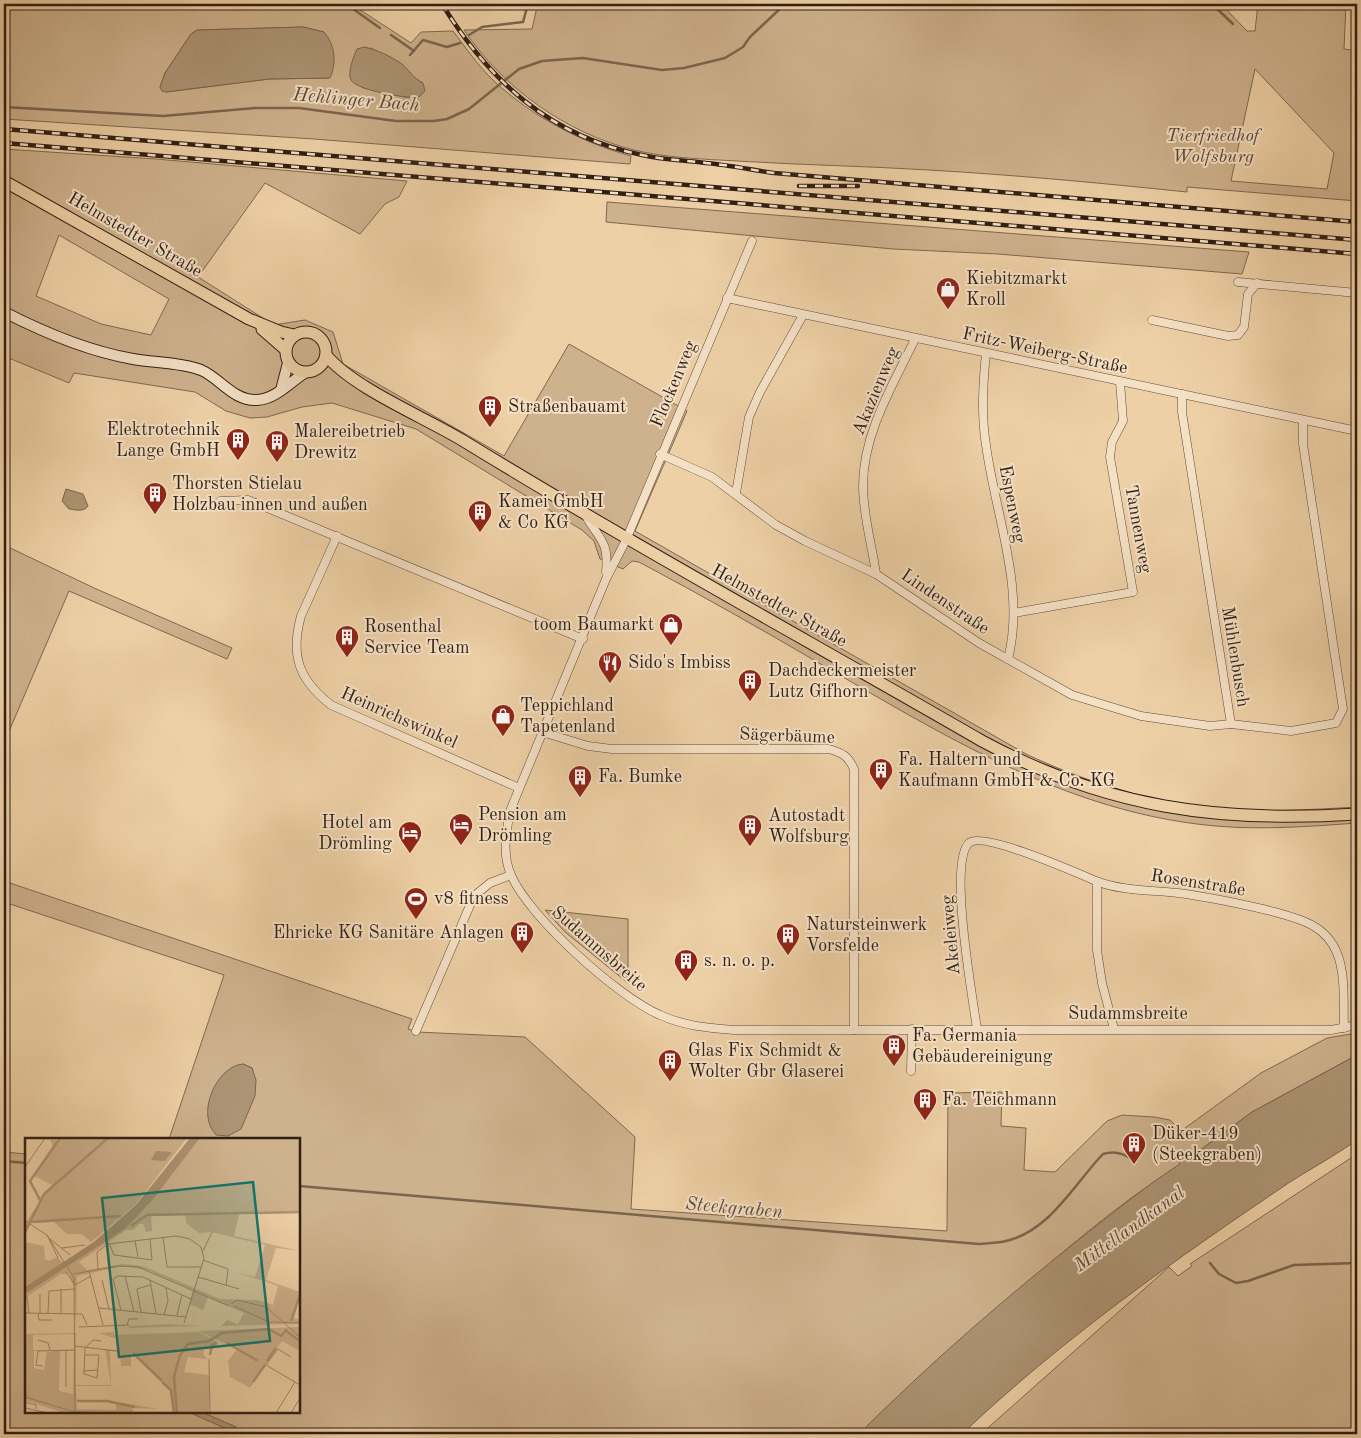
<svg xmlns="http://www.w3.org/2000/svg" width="1361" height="1438" font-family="'Old Standard TT',serif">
<rect width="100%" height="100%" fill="#eed0a6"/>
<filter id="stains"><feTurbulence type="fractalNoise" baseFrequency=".004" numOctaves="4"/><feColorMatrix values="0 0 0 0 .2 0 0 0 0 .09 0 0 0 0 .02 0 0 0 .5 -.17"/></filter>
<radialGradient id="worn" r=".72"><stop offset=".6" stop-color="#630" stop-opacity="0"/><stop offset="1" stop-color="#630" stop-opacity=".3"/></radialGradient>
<g fill="#ceb28d" stroke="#7f6850" fill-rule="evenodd">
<path d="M4 4H351L411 43 421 32 453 31C466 48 479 67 494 81 533 117 580 142 631 156L630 164 314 139 4 119ZM303 27 324 32 329 78 269 79 166 92 160 87 165 73 191 34 198 30ZM371 48 402 65 411 76 423 83 409 98 363 88 350 78 354 56Z"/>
<path d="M587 4H1221L1247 31H1255L1258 4H1346L1344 49 1357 51V201L1187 187V192C1101 183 1015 175 929 170 865 166 801 165 737 161 702 159 667 158 634 150 566 133 503 88 464 30L532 29 537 7 586 6ZM1255 69 1334 153 1327 189 1231 181Z"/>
<path d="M4 149 156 159 407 181 399 197 385 204 360 234 265 183 198 277 274 325 305 320 333 332 343 364 504 456 569 344 687 411 635 531 1026 754C1081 780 1141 799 1201 807 1253 813 1305 810 1357 807V823C1304 827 1250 831 1197 824 1060 807 941 734 824 666 763 630 701 595 639 562L632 561 623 569 600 559 594 541 582 530 416 429 332 403 302 407 267 417 250 418 226 411 195 392 74 373 69 383 4 356ZM59 235 169 299 151 335 101 324 36 296Z"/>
<path d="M607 202 1249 252 1242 274 998 254 893 249 606 222Z"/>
<path d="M4 545 94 588 232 648 227 659 69 591 4 743Z"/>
<path d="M4 881 412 1019 408 1029 417 1032 525 1037 635 1137 631 1209 947 1231 948 1093 1002 1092 1001 1126 1026 1128 1024 1170 1055 1172 1107 1121 1122 1115 1154 1117 1170 1120 1181 1131 1261 1073 1327 1038 1357 1033V1055L1252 1112 1188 1159 1180 1153 1176 1156 1181 1164C1114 1206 1053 1260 994 1312 948 1352 902 1391 859 1434H4V1152L26 1154V1412H299V1139H169L224 975 4 902ZM243 1064 252 1068C259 1091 248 1108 240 1129Z"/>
<path d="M545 910 628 919V983L565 932Z"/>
<path d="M1357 1154V1434H981L1169 1267 1178 1276 1192 1266 1190 1264Z"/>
</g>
<g fill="#ad9474" stroke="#7b654e">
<path d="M303 27 324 32C335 45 337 62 330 78L269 79 166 92 162 91 160 87 165 73 191 34 197 30Z"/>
<path d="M364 47C376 49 392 57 402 64 410 71 413 78 423 83L425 91 419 97C407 99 356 90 351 80 347 72 354 56 357 49Z"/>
<path d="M66 489 83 494 88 506C84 512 76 510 69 509L62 501Z"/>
<path d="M1357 1055V1140C1336 1155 1312 1168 1290 1182 1176 1259 1062 1339 962 1434H859C930 1363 1007 1296 1086 1234 1117 1210 1147 1185 1180 1164L1176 1156 1180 1153 1188 1159 1252 1112Z"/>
<path d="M243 1064 252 1068 256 1080 255 1096 241 1129 228 1136 216 1135C214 1132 211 1129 210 1125 201 1104 219 1066 243 1064Z"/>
<path d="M188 1412H202L236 1427 234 1432Z"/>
</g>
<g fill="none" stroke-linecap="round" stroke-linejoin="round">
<g stroke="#7b654e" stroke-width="2.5">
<path d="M346 4 380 28"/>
<path d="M1212 4 1233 24"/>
<path d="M391 35 414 51"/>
<path d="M469 35 482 27 523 22 528 4"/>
<path d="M410 55 423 40 447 47 460 43"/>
<path d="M4 107 163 116 255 108H299L396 121H434L447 119 469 109 519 69 542 61 583 58 662 70 684 68 725 58 743 47 750 37 785 4"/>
<path d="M4 1161 26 1163"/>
<path d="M299 1186 979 1244C988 1243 998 1243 1006 1241 1050 1231 1074 1184 1103 1154 1113 1151 1122 1152 1131 1159"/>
<path d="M1210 1263 1219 1274 1236 1283 1248 1281 1294 1265 1357 1263"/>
</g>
<g stroke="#604b38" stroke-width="9">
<g id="minor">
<path d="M752 241 626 540 606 579 510 811C506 833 502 854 511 875 529 917 618 997 660 1015 684 1026 708 1028 734 1030H1331L1357 1025"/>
<path d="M1238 282 1357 293"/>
<path d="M727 298 1357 431"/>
<path d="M1152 320 1228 336 1238 335 1244 327 1248 294 1257 283"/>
<path d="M986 353C983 384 981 414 986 445 995 514 1026 589 1008 659"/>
<path d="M1182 394V412L1231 724"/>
<path d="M660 454 712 477 776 525 805 541 876 574 979 643 1072 695 1141 716 1210 726 1231 724 1291 731 1336 723 1343 709 1303 444V421"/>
<path d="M736 493 749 417 760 392 803 315"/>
<path d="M220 501 248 500 583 639"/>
<path d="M586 516C600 541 609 541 606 572"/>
<path d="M337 536 301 616C290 656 299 680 331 705L519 788"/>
<path d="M876 574C872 545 863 515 863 486 863 433 893 385 915 339"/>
<path d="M1014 613 1133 592 1110 457 1112 442 1123 421 1120 382"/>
<path d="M542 732 588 746 612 749H829C843 753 848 756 854 769V1030"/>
<path d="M1097 882V950L1102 983 1114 1029"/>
<path d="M977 1029C973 999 948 862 969 843 982 831 1077 873 1096 881 1121 891 1152 890 1178 893 1208 897 1237 903 1267 910 1296 918 1325 923 1337 953 1346 975 1343 1004 1344 1028"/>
<path d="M416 1031 474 896 490 883 511 875"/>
<path d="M911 1071 912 1029"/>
</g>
</g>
<g stroke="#301f14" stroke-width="12">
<g id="secondary">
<path d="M4 312C45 333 87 351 133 359 155 363 179 362 201 370 220 378 233 401 257 400 276 399 290 382 306 372"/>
<path d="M281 390 288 363"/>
</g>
</g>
<g stroke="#301f14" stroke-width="13">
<g id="primary">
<path d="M4 181 249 319 281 332 294 335"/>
<path d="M262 329 285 349"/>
<circle cx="306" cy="352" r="20"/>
<path d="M326 355C353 388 424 417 462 440 633 545 809 641 982 741 1106 808 1219 823 1357 814"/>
</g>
</g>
<use href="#minor" stroke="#f4e0c5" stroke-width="8"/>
<use href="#secondary" stroke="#f4e0c5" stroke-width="10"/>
<use href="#primary" stroke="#eed0a6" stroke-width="11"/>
<g stroke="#301f14" stroke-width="4.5">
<g id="rail">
<path d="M442 4C490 82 550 136 642 155 663 160 685 160 706 163 729 165 752 170 774 173L1357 222"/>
<path d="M4 129 1357 240"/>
<path d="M4 143 1357 254"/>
<path d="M799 186H858"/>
</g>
</g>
<use href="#rail" stroke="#f4e0c5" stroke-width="2.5" stroke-dasharray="8" stroke-linecap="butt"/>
</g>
<defs>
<g id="shop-pin" transform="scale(1.25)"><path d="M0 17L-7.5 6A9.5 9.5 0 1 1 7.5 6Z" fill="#8f2418" stroke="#f4e0c5"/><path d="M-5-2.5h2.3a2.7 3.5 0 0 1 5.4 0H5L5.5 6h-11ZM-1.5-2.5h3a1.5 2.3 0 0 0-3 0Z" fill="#fff"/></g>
<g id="building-pin" transform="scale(1.25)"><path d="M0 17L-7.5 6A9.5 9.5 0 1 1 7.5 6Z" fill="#8f2418" stroke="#f4e0c5"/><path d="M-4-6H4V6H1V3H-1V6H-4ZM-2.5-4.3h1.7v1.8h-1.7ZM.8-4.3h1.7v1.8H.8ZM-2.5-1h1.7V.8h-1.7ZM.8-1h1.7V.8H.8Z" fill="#fff"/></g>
<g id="restaurant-pin" transform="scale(1.25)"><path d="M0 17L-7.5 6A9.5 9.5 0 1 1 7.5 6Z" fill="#8f2418" stroke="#f4e0c5"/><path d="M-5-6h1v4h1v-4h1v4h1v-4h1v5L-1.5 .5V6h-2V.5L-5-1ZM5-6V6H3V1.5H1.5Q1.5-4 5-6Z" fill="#fff"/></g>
<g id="hotel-pin" transform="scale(1.25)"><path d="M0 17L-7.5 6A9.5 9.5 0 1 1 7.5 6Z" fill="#8f2418" stroke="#f4e0c5"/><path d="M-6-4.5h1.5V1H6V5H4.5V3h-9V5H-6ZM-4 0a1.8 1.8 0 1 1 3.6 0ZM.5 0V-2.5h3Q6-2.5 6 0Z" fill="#fff"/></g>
<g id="stadium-pin" transform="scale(1.25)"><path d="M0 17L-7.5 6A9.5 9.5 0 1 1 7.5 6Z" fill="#8f2418" stroke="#f4e0c5"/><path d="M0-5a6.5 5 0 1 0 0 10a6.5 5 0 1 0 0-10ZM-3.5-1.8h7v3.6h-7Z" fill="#fff"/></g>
</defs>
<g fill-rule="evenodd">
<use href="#shop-pin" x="948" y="289"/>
<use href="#building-pin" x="490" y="407"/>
<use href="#building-pin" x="238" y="440"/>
<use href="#building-pin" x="277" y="442"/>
<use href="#building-pin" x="155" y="494"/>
<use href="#building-pin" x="480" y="512"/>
<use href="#shop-pin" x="671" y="625"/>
<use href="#building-pin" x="347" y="637"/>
<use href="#restaurant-pin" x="610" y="663"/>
<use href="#building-pin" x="750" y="681"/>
<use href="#shop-pin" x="503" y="716"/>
<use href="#building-pin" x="881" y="770"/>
<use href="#building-pin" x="580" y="777"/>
<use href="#hotel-pin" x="461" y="825"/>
<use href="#building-pin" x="750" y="826"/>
<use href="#hotel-pin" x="410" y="833"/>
<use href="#stadium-pin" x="416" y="899"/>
<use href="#building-pin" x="522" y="933"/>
<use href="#building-pin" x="788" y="935"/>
<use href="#building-pin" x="686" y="961"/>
<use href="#building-pin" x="894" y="1046"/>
<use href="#building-pin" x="670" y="1061"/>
<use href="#building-pin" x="925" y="1100"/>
<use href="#building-pin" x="1134" y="1144"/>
</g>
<g text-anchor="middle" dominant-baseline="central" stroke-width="4" stroke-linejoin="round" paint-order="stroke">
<g font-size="18" font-style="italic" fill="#584432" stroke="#f4e0c5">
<text x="1213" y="136">Tierfriedhof<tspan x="1213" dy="21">Wolfsburg</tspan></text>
</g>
<g font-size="18" fill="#301f14" stroke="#f4e0c5">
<text transform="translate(135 235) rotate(30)">Helmstedter Straße</text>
<text transform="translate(1045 351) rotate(12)">Fritz-Weiberg-Straße</text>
<text transform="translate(674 384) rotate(-67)">Flockenweg</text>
<text transform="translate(876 391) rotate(-67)">Akazienweg</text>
<text transform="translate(1012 504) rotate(79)">Espenweg</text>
<text transform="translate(1138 529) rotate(80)">Tannenweg</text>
<text transform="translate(945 602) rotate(34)">Lindenstraße</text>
<text transform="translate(779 606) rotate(29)">Helmstedter Straße</text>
<text transform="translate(1235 657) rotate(81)">Mühlenbusch</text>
<text transform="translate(399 718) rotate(24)">Heinrichswinkel</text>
<text transform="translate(787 736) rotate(2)">Sägerbäume</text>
<text transform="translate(1198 883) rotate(9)">Rosenstraße</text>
<text transform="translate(951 935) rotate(-95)">Akeleiweg</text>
<text transform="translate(599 949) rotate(41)">Sudammsbreite</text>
<text x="1128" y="1014">Sudammsbreite</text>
</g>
<g font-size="18" fill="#301f14" stroke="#f4e0c5" text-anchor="start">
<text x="966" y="279">Kiebitzmarkt<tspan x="966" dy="21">Kroll</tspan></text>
<text x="508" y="407">Straßenbauamt</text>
<text x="220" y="430" text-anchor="end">Elektrotechnik<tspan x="220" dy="21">Lange GmbH</tspan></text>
<text x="294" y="432">Malereibetrieb<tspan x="294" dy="21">Drewitz</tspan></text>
<text x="172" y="484">Thorsten Stielau<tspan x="172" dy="21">Holzbau innen und außen</tspan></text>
<text x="498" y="502">Kamei GmbH<tspan x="498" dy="21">&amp; Co KG</tspan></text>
<text x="654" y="625" text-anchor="end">toom Baumarkt</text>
<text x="364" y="627">Rosenthal<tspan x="364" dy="21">Service Team</tspan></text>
<text x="628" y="663">Sido's Imbiss</text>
<text x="768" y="671">Dachdeckermeister<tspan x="768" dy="21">Lutz Gifhorn</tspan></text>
<text x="520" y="706">Teppichland<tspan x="520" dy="21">Tapetenland</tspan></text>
<text x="898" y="760">Fa. Haltern und<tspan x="898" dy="21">Kaufmann GmbH &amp; Co. KG</tspan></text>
<text x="598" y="777">Fa. Bumke</text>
<text x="478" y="815">Pension am<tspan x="478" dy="21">Drömling</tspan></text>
<text x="768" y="816">Autostadt<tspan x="768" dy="21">Wolfsburg</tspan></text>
<text x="392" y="823" text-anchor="end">Hotel am<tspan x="392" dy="21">Drömling</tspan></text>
<text x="434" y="899">v8 fitness</text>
<text x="806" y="925">Natursteinwerk<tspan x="806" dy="21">Vorsfelde</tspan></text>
<text x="504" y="933" text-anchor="end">Ehricke KG Sanitäre Anlagen</text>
<text x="704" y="961">s. n. o. p.</text>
<text x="912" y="1036">Fa. Germania<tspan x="912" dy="21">Gebäudereinigung</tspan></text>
<text x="688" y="1051">Glas Fix Schmidt &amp;<tspan x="688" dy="21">Wolter Gbr Glaserei</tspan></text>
<text x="942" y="1100">Fa. Teichmann</text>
<text x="1152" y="1134">Düker-419<tspan x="1152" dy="21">(Steekgraben)</tspan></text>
</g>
<g font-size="19" font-style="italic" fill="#5c4836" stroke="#f4e0c5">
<text transform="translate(356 101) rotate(5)">Hehlinger Bach</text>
<text transform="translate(734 1209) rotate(5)">Steekgraben</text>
<text transform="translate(1130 1230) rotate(-36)">Mittellandkanal</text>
</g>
</g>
<g transform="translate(25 1138)">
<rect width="275" height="275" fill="#eed0a6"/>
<path d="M35 0H162L110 67 66 104 57 96H42L29 84 6 85 0 98V85L27 47 9 38 28 8 25 1 31 2V6ZM175 0H275V75L214 76 209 98 275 113 251 110 241 142 275 154 269 180 275 182V186L197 188 202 182 213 186 219 175 183 159 178 172 164 166 168 152 122 132 98 128 52 138 51 191 49 149 44 136H36L1 159 0 156 100 88 130 59ZM160 77 161 85 174 95 186 94 240 107 230 139 211 134 253 148 248 167 233 162 195 161 118 128 98 126 62 132 54 124 101 92H109L114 86H118L121 94 127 93 126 78ZM0 104 19 108 20 121 24 123 32 119 38 125 0 149ZM143 186 175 188 103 190 104 188ZM275 189V213L257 203 225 250 205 239 203 223 212 211 173 193ZM89 194V197L173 194 188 201 193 205 180 210 178 216 182 221 163 219 159 234 184 237V275H148L145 252 124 230 106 214V228H96L95 214 85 213 86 248H51L52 271 91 272V264L134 271 107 270 109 275H39L0 262V196L51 195V247H86L80 211 92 212V201L74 195ZM49 196V212H8V197ZM9 213H25L29 214H22L19 232 9 230ZM35 213H49L48 256 34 253Z" fill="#ceb28d" fill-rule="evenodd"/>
<path d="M165 0H175L130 59 101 90 0 156V149L69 104 111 67ZM131 13 146 14H147L140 23 126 22Z" fill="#ad9474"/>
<path fill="none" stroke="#ad9474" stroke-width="2.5" d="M15 62 5 43 35 0M6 84 96 78M106 88 122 77 275 74M0 94 19 56 83 0M266 183 275 157M261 193 275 203M202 205 233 223M108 215 137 243M185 217 187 207 192 205M242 223 251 210M137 244 146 252 149 275M228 244 240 227M52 263H82L110 269M152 275 149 239 155 217 163 206 184 203 197 195 244 191 256 198 262 191"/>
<path fill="none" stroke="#a2896c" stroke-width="1" d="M0 29 20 0M0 83 22 97 49 140 50 275M22 97 33 120M138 99 142 129H176M25 101 45 117M110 103 113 119M84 105 89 117 127 122 125 101M37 110 60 107M178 113 187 94M178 122 203 131 201 148M73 131 72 114 83 106 151 98 165 101 176 109 179 120 159 185M64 133 78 187M41 134 50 147 66 138M48 136 93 128 113 129 204 168M100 138 109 174M173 139 214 151M77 142 84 171M125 142 131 176M2 158 4 175M206 166 212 162 241 169 275 199M209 168 244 184 275 185M74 170 161 179M96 172 88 141 93 138 118 139 166 161M116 174 112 151 125 147M0 175 57 176 62 187M13 175 14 182H27M15 175V156M23 175 24 153 50 151M36 175V151M139 177 143 163 141 150M152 177 157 157M102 187 104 181H113M54 189 104 187M13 202 23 205 25 212M50 208 91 213M60 209 59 236 72 240 74 217H60M61 209 68 202 76 203M41 213V249M266 219 253 211 241 227 275 247M184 221 185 275M18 228 11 227 13 213 50 212M58 233 73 232M0 259 50 274 102 275M0 264 11 267V271M0 270 23 275M251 275 270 244M266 275 275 260"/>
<path fill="#0f766e" fill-opacity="0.15" stroke="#0f766e" stroke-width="2.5" d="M228 44 245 203 94 219 77 60Z"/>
<rect width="275" height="275" fill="none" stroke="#301f14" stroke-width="2.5"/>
</g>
<rect width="1361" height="1438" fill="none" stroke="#eed0a6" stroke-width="20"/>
<rect x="5" y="5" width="1351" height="1428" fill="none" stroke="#301f14" stroke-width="2.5"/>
<rect x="10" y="10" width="1341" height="1418" fill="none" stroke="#301f14"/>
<rect width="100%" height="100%" filter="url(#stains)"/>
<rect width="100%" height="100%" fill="url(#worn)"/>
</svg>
